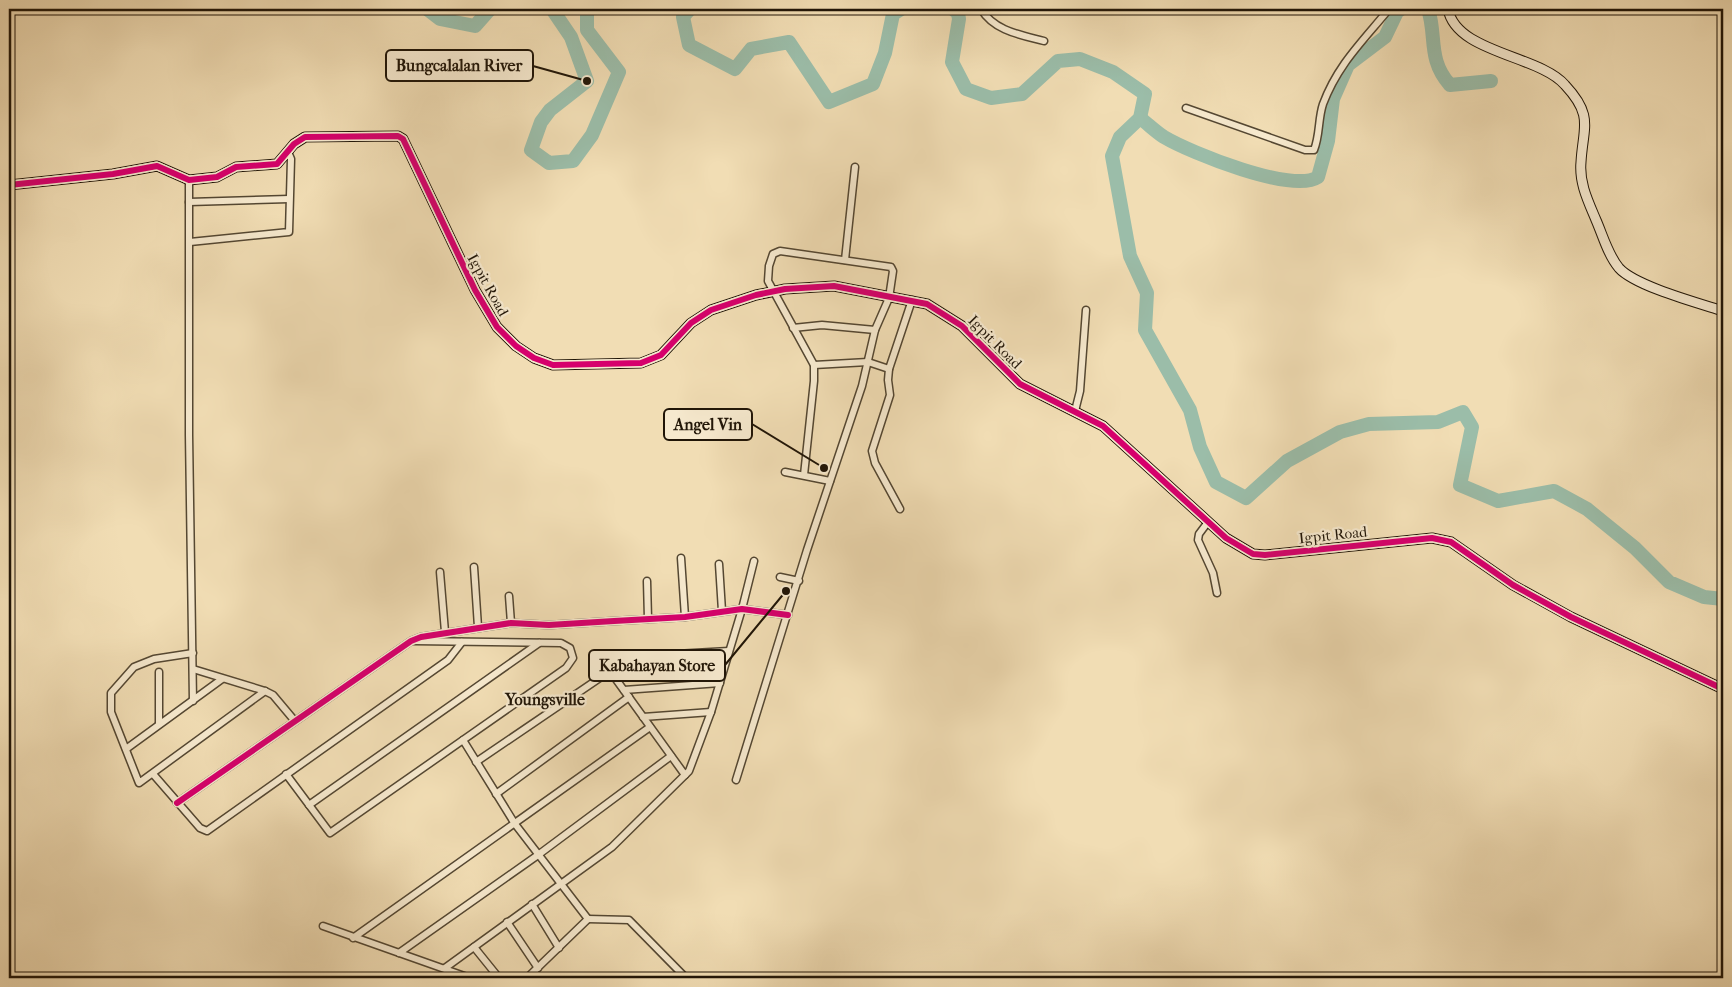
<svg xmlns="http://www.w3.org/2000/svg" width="1732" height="987" font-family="'IM FELL French Canon',serif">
<rect width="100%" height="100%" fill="#f1ddb4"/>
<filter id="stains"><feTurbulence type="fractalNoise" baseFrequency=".004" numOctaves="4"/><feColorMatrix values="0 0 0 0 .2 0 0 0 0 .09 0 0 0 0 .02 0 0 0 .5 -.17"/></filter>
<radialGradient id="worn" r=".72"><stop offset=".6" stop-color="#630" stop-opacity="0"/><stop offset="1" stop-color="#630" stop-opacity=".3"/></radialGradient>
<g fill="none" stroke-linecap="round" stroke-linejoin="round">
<g stroke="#9bbda9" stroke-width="14">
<path d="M427 9 440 19 475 26 490 9"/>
<path d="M552 9 571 37 587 81 550 110 541 122 531 150 549 163 573 161 592 135 619 72 587 30V9"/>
<path d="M690 9 683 17 689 45 735 69 751 49 789 42 829 102 873 84 885 53 893 14 901 9"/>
<path d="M953 9 958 13 959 19 952 62 966 89 991 98 1022 94 1058 61 1080 59 1113 72 1145 94 1140 118 1120 137 1112 156 1130 256 1147 293 1145 330 1190 410 1200 447 1216 482 1246 498 1287 461 1340 432 1369 424 1438 422 1463 412 1472 427 1460 485 1498 501 1554 491 1587 509 1635 548 1669 582 1704 597 1723 599"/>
<path d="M1428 9C1437 36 1427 59 1450 85L1491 81"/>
<path d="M9 12 10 9"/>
<path d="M1140 118C1148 124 1156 132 1164 137 1191 153 1293 194 1318 177L1328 141 1333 99 1348 65 1385 37 1397 12 1401 9"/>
</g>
<g stroke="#544732" stroke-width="9">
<g id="street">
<path d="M981 9C994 31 1021 35 1044 41"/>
<path d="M1186 108 1305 150H1314C1320 135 1318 119 1323 104 1338 64 1363 41 1389 9"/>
<path d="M189 180V435L193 701"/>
<path d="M189 202 289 199"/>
<path d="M190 242 289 232 291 159 288 152"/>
<path d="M845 260 855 167"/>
<path d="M793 328 822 325 875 330"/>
<path d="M814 365 868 362 889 369 912 300"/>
<path d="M889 369 888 380 890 395 872 451 875 463 900 509"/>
<path d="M1075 411 1080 391 1086 310"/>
<path d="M785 472 830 481"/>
<path d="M1208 522 1199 534 1198 540 1213 573 1217 593"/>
<path d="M681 558 685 617"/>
<path d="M719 564 722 611"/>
<path d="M474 567 478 627"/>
<path d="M440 572 445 632"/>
<path d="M780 577 799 581"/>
<path d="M647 581 648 619"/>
<path d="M509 596 511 623"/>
<path d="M193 653 154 659 134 667 111 693V712L139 783 265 691"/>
<path d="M193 669 265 691 273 695 294 720"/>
<path d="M624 690 720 683"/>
<path d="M643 717 711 712"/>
<path d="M159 724V672"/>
<path d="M463 740 515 824 588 919 527 978"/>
<path d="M126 749 222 679"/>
<path d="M476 762 610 671"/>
<path d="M153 774 200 828 207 831 448 660 462 642"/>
<path d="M286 774 330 833 566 668 573 658 570 648 561 643 414 641"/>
<path d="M685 775 610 671 605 658 729 651"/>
<path d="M736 780 807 550 862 386 875 330 889 298 893 271 891 267 780 251 773 254 769 266 768 281 814 365V381L804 475"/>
<path d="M496 794 629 697"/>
<path d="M177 803 411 641 421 637 511 623 549 625 614 621 685 617 742 609 788 615"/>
<path d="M309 805 539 643"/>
<path d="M532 904 559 948"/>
<path d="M588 919 629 920 686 978"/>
<path d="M507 922 538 968"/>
<path d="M323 926 470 978"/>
<path d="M353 938 650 727"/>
<path d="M474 947 499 978"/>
<path d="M399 953 538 855 671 756"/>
<path d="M445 968 612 847 689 771 711 712 742 609 754 561"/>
</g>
</g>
<g stroke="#201507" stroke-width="11">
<g id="secondary">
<path d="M1448 9C1456 53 1539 55 1565 85 1594 116 1583 127 1581 162 1579 183 1588 201 1596 220 1603 236 1608 255 1619 268 1635 286 1698 303 1723 311"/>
<path d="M9 185 113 174 157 166 189 180 217 177 236 167 277 164 294 144 305 137 398 136 403 139 475 290 497 327 516 346 534 358 553 365 641 363 661 355 691 323 711 310 756 295 785 289 834 286 927 304 962 326 1020 384 1103 426 1226 538 1253 554 1265 555 1432 538 1451 542 1513 585 1571 617 1723 689"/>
</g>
</g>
<use href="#street" stroke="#f6e9ce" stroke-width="6"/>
<use href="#secondary" stroke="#f6e9ce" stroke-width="9"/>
<g stroke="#f6e9ce" stroke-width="9">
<g id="cycleway">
<path d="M9 185 113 174 157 166 189 180 217 177 236 167 277 164 294 144 305 137 398 136 403 139 475 290 497 327 516 346 534 358 553 365 641 363 661 355 691 323 711 310 756 295 785 289 834 286 927 304 962 326 1020 384 1103 426 1226 538 1253 554 1265 555 1432 538 1451 542 1513 585 1571 617 1723 689"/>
<path d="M177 803 411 641 421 637 511 623 549 625 614 621 685 617 742 609 788 615"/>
</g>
</g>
<use href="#cycleway" stroke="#d6006c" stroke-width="6"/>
</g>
<g text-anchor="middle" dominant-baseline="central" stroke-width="4.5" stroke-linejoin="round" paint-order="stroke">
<g font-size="15" fill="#201507" stroke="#f6e9ce">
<text transform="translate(488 285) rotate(61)">Igpit Road</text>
<text transform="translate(995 342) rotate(45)">Igpit Road</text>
<text transform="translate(1333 535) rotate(-6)">Igpit Road</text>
</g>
<g font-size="16" font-weight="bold" fill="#201507" stroke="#f6e9ce">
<text x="545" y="699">Youngsville</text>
</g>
</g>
<path fill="none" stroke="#201507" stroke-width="2" d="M587 81L533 66M824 468L752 424M786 591L725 665"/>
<g fill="#201507" stroke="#f6e9ce" stroke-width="2">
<circle cx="587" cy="81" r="5"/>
<circle cx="824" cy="468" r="5"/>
<circle cx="786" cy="591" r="5"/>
</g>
<g fill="#f6e9ce" stroke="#201507" stroke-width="2">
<rect x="386" y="50" width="147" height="31" rx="5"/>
<rect x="664" y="409" width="88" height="31" rx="5"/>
<rect x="589" y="650" width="136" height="31" rx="5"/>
</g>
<g font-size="16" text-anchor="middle" font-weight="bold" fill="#201507">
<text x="459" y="71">Bungcalalan River</text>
<text x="708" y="430">Angel Vin</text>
<text x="657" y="671">Kabahayan Store</text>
</g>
<rect width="1732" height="987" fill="none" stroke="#f1ddb4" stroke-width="30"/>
<rect x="10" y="10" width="1712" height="967" fill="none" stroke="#201507" stroke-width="2.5"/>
<rect x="15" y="15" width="1702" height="957" fill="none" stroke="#201507"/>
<rect width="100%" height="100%" filter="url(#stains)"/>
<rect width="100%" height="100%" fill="url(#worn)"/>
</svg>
